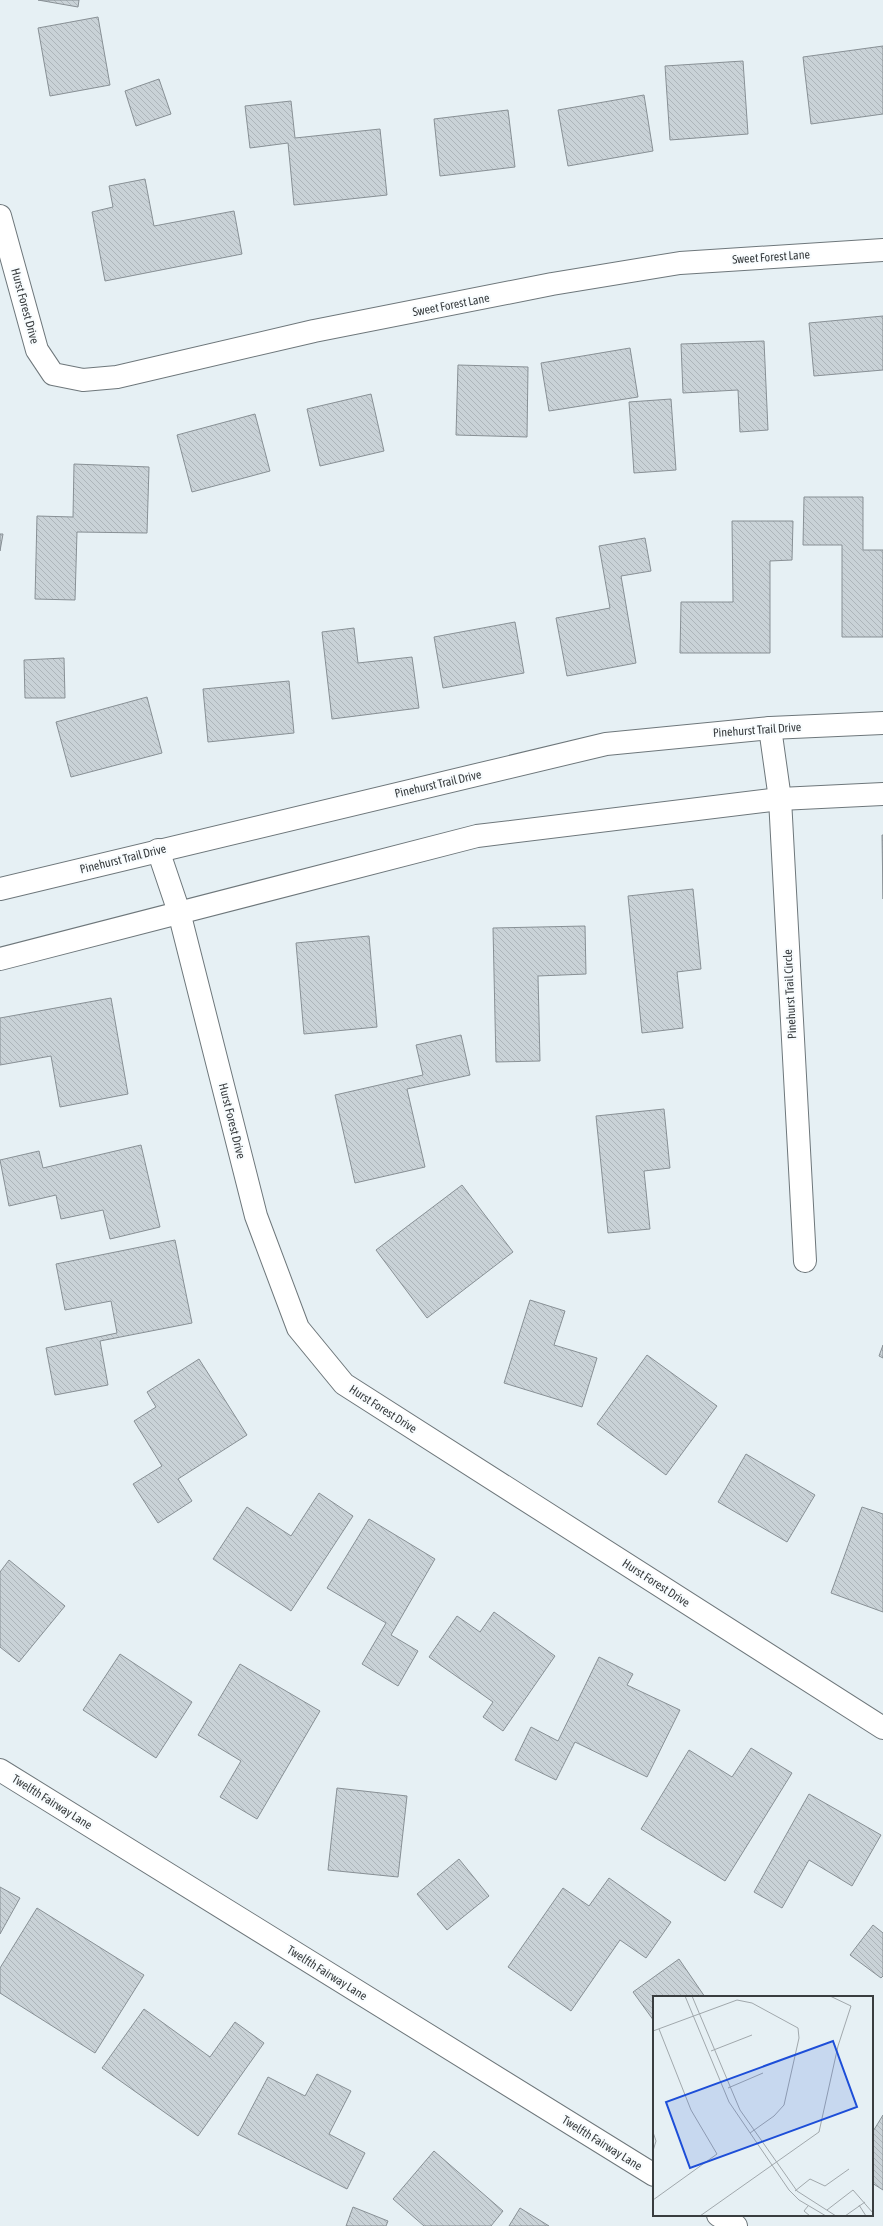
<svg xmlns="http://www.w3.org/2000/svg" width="883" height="2226" font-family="'Asap Condensed',sans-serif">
<defs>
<pattern id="building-back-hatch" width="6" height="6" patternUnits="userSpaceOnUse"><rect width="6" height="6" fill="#c9d2d7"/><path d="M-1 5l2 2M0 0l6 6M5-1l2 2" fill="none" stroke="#adb5ba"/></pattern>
</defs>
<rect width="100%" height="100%" fill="#e6f0f4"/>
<g fill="url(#building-back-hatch)" stroke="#889095">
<path d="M38 0H79L78 7Z"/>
<path d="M98 17 110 85 50 96 38 28Z"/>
<path d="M883 46V114L811 124 803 57Z"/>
<path d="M743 61 748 134 670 140 665 66Z"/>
<path d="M159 79 171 114 136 126 125 91Z"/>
<path d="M644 95 653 151 568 166 558 110Z"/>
<path d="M291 101 295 138 380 129 387 195 294 205 288 143 250 148 245 106Z"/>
<path d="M508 110 515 167 440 176 434 119Z"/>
<path d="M145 179 154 226 234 211 242 254 105 281 92 212 113 207 109 186Z"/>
<path d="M883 316V370L814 376 809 323Z"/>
<path d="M764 341 768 430 740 432 738 390 683 393 681 344Z"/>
<path d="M630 348 638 397 549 411 541 363Z"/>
<path d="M458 365 528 367 527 437 456 435Z"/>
<path d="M371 394 384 451 320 466 307 409Z"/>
<path d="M671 399 676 470 634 473 629 402Z"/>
<path d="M255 414 270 471 192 492 177 435Z"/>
<path d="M74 464 149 467 147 533 77 532 75 600 35 599 37 516 73 517Z"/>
<path d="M804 497H863V550H883V637H842V545H803Z"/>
<path d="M732 521H793L792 560 770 561V653H680L681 602H733Z"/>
<path d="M0 534H3L0 551Z"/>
<path d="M645 538 651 571 621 576 636 663 567 676 556 618 610 608 599 546Z"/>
<path d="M515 622 524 673 443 688 434 637Z"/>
<path d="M354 628 358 663 412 657 419 708 332 719 322 632Z"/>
<path d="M64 658 65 698H25L24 660Z"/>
<path d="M289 681 294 733 208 742 203 689Z"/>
<path d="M147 697 162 753 71 777 56 722Z"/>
<path d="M882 835H883V899Z"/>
<path d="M693 889 701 969 677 972 683 1028 642 1033 628 896Z"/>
<path d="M585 926 586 974 538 976 540 1061 496 1062 493 928Z"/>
<path d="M369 936 377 1027 304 1034 296 943Z"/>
<path d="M111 998 128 1094 60 1107 51 1056 0 1065V1018Z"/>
<path d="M461 1035 470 1075 407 1089 425 1167 355 1183 335 1095 423 1075 416 1045Z"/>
<path d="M664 1109 670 1168 644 1171 650 1229 608 1233 596 1116Z"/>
<path d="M141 1145 160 1227 110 1239 103 1210 61 1219 56 1195 9 1206 0 1160 39 1151 43 1168Z"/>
<path d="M462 1185 513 1252 427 1318 376 1250Z"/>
<path d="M175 1240 192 1323 100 1341 108 1385 55 1395 46 1348 117 1333 111 1301 65 1310 56 1264Z"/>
<path d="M530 1300 565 1311 554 1345 597 1358 582 1407 504 1383Z"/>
<path d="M883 1345V1358L879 1356Z"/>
<path d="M647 1355 717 1406 666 1475 597 1424Z"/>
<path d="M199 1359 247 1435 178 1479 192 1501 158 1523 133 1484 162 1466 134 1421 156 1407 147 1392Z"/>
<path d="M746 1454 815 1495 787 1542 718 1502Z"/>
<path d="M319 1493 353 1516 291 1611 213 1559 247 1507 291 1536Z"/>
<path d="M862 1507 883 1514V1612L831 1593Z"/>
<path d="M369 1519 435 1559 391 1635 418 1651 398 1686 362 1664 386 1623 327 1588Z"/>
<path d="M9 1560 65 1606 19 1662 0 1647V1572Z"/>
<path d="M494 1612 555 1656 503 1731 483 1717 493 1702 429 1657 457 1616 480 1632Z"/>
<path d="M120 1654 192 1702 156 1758 83 1710Z"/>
<path d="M599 1657 633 1674 627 1685 680 1710 647 1777 575 1742 556 1780 515 1760 531 1727 558 1741Z"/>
<path d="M240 1664 320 1711 257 1819 220 1797 241 1761 198 1735Z"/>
<path d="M751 1748 792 1773 725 1881 641 1829 689 1750 732 1777Z"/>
<path d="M337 1788 407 1796 398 1877 328 1870Z"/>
<path d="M809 1794 881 1835 852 1886 809 1860 782 1908 754 1892Z"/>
<path d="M459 1859 489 1896 447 1930 417 1894Z"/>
<path d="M609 1878 671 1922 646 1958 620 1940 571 2011 508 1967 563 1888 589 1906Z"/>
<path d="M0 1887 20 1898 0 1934Z"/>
<path d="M37 1908 144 1975 95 2053 0 1993V1968Z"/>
<path d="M873 1925 883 1933V1976L881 1978 850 1955Z"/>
<path d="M679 1959 705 1997H654V2021L633 1992Z"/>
<path d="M144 2009 210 2057 235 2022 264 2043 198 2136 102 2068Z"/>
<path d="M317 2074 351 2091 329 2134 365 2153 347 2189 238 2134 268 2077 305 2096Z"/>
<path d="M883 2115V2190L872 2183V2133Z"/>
<path d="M434 2151 503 2211 491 2226H424L393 2199Z"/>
<path d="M353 2207 388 2221 386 2226H346Z"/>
<path d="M520 2208 549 2226H509Z"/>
</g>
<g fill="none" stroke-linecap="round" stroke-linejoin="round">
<g stroke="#6e777b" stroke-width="24">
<g id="street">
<path d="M0 216 37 350 53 374 83 380 117 377 314 331 552 284 680 263 883 250"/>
<path d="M770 728 780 799 805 1261"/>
<path d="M158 850 179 912 256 1216 298 1328 344 1384 883 1728"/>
<path d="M0 1770 654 2175"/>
<path d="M718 2215 736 2226"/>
</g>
</g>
<g stroke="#6e777b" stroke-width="24">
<g id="secondary">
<path d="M0 889 606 744 770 728 883 723"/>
<path d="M0 959 477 836 780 799 883 794"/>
</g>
</g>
<use href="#street" stroke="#fff" stroke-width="22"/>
<use href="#secondary" stroke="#fff" stroke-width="22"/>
</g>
<g text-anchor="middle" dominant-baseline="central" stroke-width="4" stroke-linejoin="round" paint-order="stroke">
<g font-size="12" fill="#393d3f" stroke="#f8fcfe">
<text transform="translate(771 257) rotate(-4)">Sweet Forest Lane</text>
<text transform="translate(451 305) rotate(-11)">Sweet Forest Lane</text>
<text transform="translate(25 306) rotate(75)">Hurst Forest Drive</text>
<text transform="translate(757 730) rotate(-4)">Pinehurst Trail Drive</text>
<text transform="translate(438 784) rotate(-13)">Pinehurst Trail Drive</text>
<text transform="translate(123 859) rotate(-14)">Pinehurst Trail Drive</text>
<text transform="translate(790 994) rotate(-93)">Pinehurst Trail Circle</text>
<text transform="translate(232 1121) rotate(76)">Hurst Forest Drive</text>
<text transform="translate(383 1409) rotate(33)">Hurst Forest Drive</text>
<text transform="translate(656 1583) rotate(33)">Hurst Forest Drive</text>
<text transform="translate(52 1802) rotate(32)">Twelfth Fairway Lane</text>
<text transform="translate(327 1973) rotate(32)">Twelfth Fairway Lane</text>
<text transform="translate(602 2143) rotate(32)">Twelfth Fairway Lane</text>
</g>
</g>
<g transform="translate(653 1996)">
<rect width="220" height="220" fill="#e6f0f4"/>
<path fill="none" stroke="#a1a8ac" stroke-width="1" d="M32 0 76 106 136 194 146 204 173 220M39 0 87 114 144 195 183 220M0 35 84 4 99 7 145 32 146 42 131 109 121 120 97 137M58 55 99 39M75 92 110 77M0 136 3 145 0 155M142 195 157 183 172 190 196 173M0 204 64 158 38 114 6 33M206 209 213 220M155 210 151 215 157 220M174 214 200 194 220 217M47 220 166 136 185 50 198 10 177 0M192 220 212 206"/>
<path fill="#1d4ed8" fill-opacity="0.15" stroke="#1d4ed8" stroke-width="2" d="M180 45 204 111 37 172 13 106Z"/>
<rect width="220" height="220" fill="none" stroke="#393d3f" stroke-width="2"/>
</g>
</svg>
